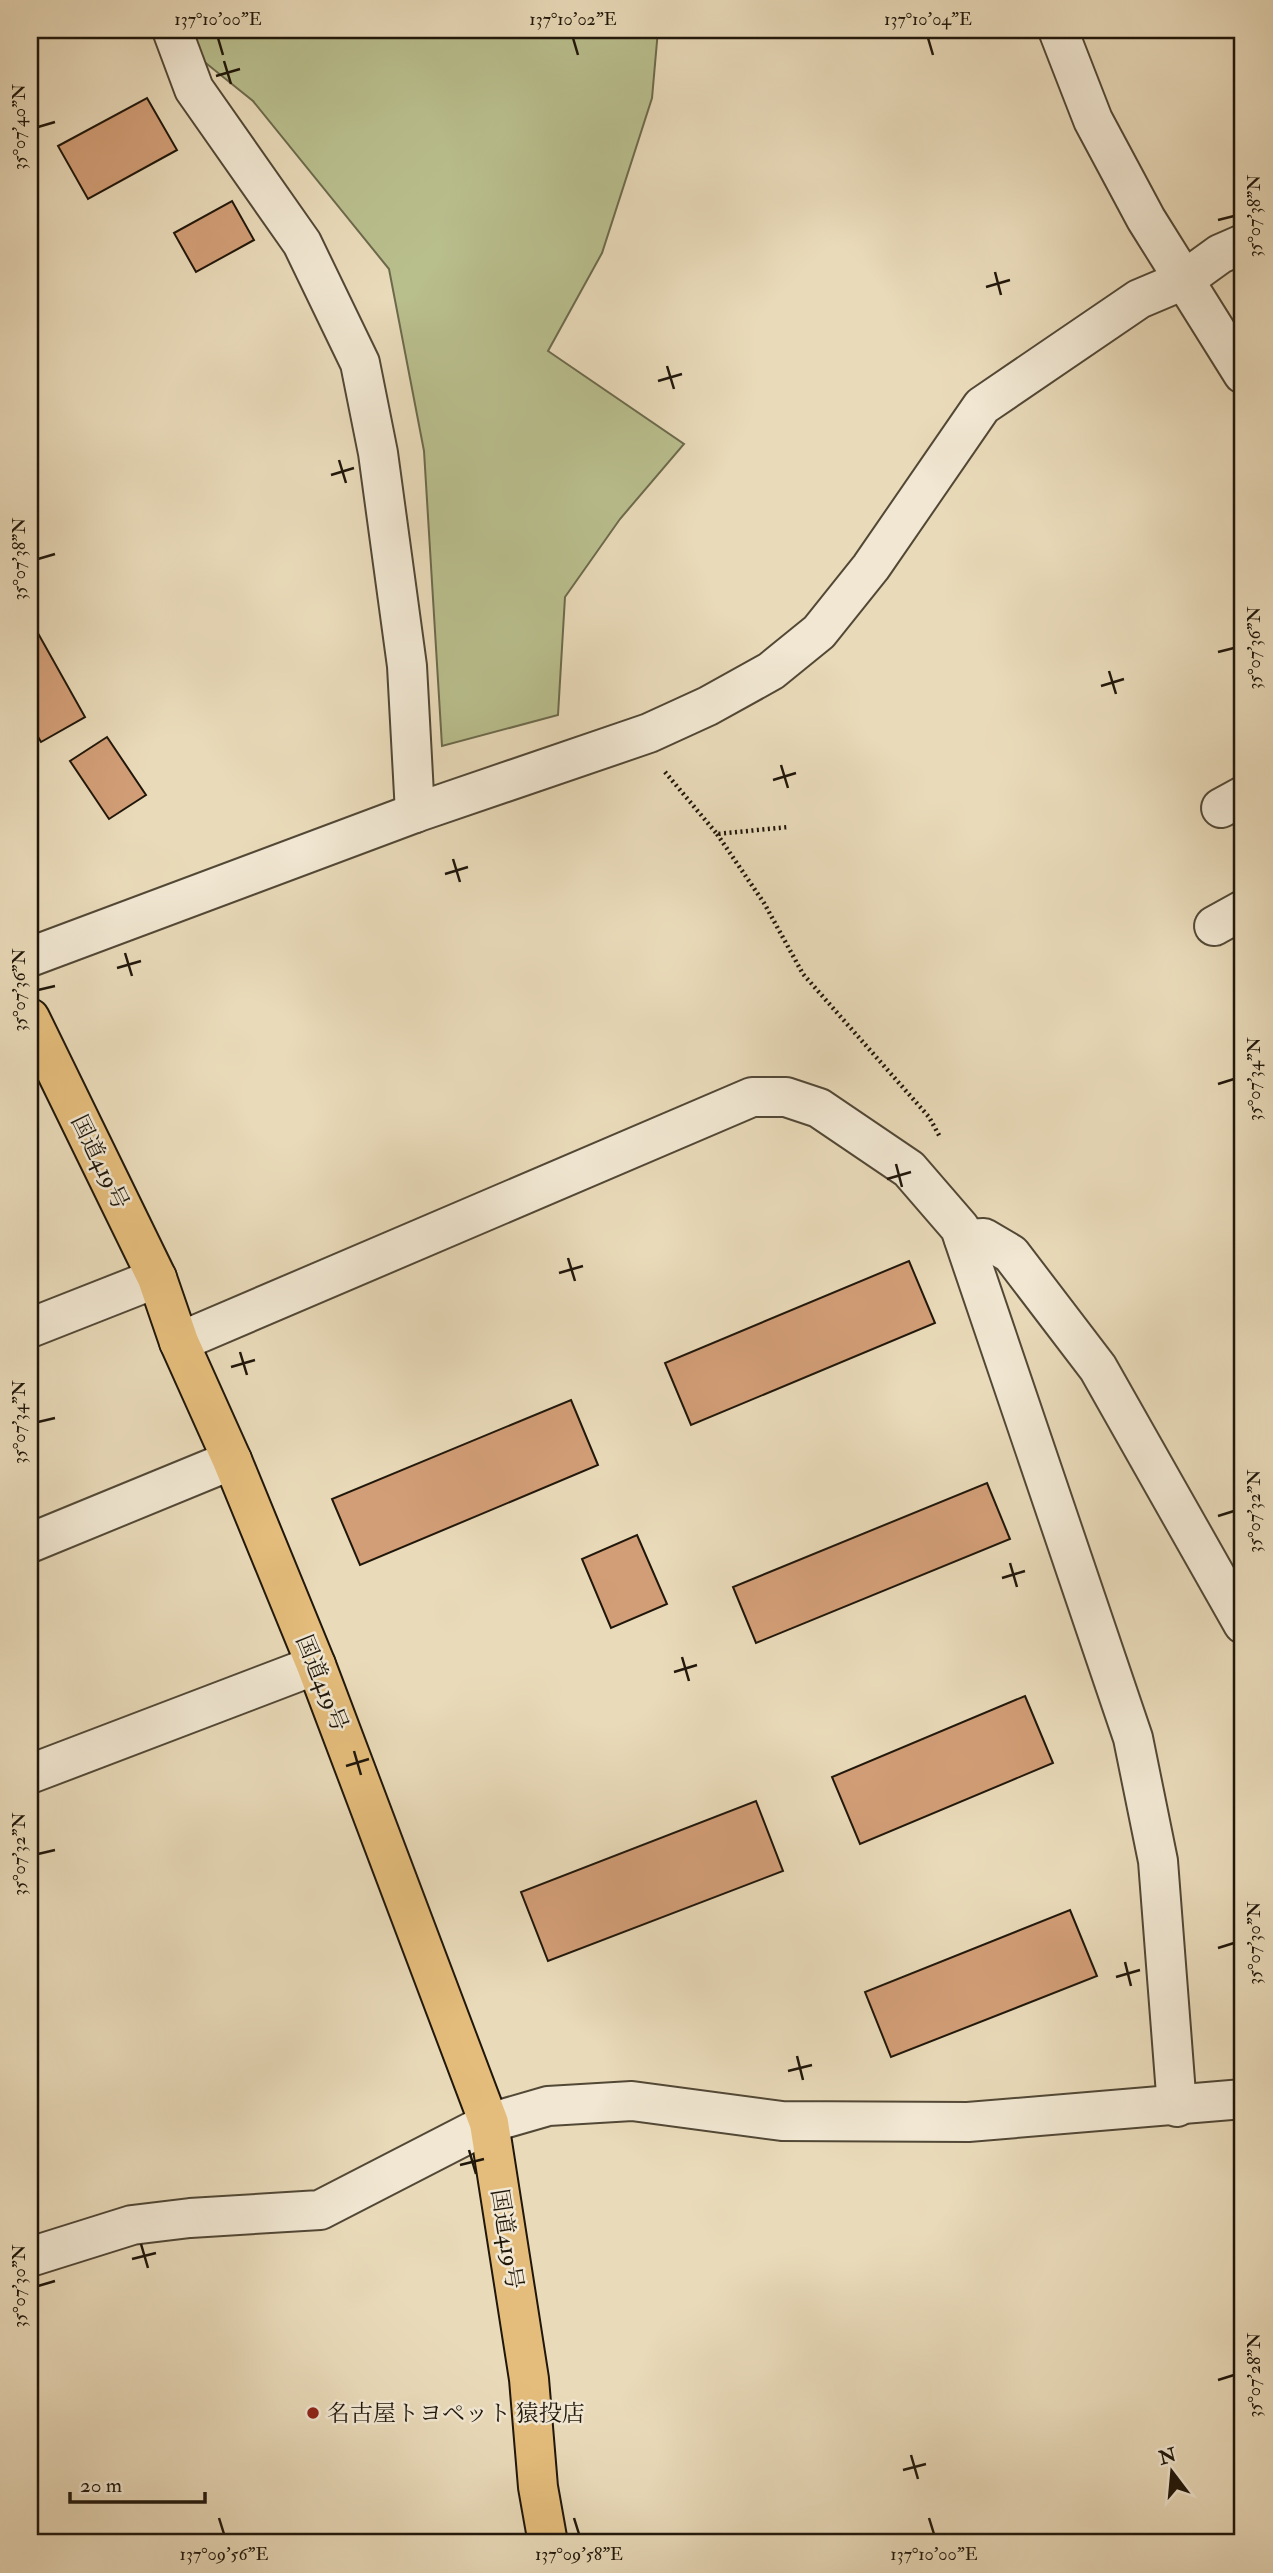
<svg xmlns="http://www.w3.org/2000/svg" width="1273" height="2573" font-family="'IM FELL Double Pica','Noto Serif JP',serif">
<rect width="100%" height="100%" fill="#e9dab9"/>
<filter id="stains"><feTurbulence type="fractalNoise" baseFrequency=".00286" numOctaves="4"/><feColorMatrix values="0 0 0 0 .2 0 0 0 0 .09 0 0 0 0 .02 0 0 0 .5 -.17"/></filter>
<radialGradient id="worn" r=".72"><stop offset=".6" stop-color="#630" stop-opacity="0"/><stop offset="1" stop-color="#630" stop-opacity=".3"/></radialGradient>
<path fill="#b9be8d" stroke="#6c6a4c" stroke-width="2" d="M183 30H658L652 98 602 253 548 351 684 444 620 519 565 597 558 715 442 746 424 451 389 269 253 101 192 52Z"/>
<g fill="#d29e77" stroke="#20170b" stroke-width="2">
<path d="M147 98 177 150 88 199 58 146Z"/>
<path d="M232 201 254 240 196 272 174 233Z"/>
<path d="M30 619 85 717 41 742 30 723Z"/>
<path d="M107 737 146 795 109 819 70 761Z"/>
<path d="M909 1261 935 1323 691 1425 665 1363Z"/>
<path d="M571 1400 598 1465 360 1565 332 1499Z"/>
<path d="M987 1483 1010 1539 756 1643 733 1587Z"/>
<path d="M637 1535 667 1604 611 1628 582 1559Z"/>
<path d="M1025 1696 1053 1763 860 1844 832 1777Z"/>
<path d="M756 1801 783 1871 548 1961 521 1892Z"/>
<path d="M1070 1910 1097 1976 891 2057 865 1992Z"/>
</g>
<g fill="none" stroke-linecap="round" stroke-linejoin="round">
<g stroke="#524836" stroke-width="42">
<g id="minor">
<path d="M172 30 194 89 302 243 360 363 378 453 407 666 415 813"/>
<path d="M1058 30 1093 120 1146 219 1243 374"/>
<path d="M1221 808 1243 796"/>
<path d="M1214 926 1243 910"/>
<path d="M30 957 415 813 649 733 708 706 771 671 819 632 871 567 982 406 1139 299 1184 280 1220 254 1243 244"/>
<path d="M964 1239 984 1238 1011 1254 1098 1368 1243 1624"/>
<path d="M30 1328 157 1278"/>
<path d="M179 1342 752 1097H786L819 1108 909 1169 960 1228 1133 1738 1158 1861 1177 2107"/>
<path d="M30 1543 232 1460"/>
<path d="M30 1774 316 1665"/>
<path d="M30 2257 132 2225 190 2218 320 2210 489 2123 548 2106 632 2101 782 2121 968 2122 1243 2099"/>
</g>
</g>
<g stroke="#20170b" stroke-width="42">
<path id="highway" d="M30 1018 157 1278 179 1342 232 1460 316 1665 489 2123 529 2379 538 2487 548 2543"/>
</g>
<g stroke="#20170b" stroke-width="4.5" stroke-dasharray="2 3.5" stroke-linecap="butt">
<path d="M665 772 717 834 788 827"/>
<path d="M717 834 764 903 803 974 929 1117 940 1137"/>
</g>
<use href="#minor" stroke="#f1e7d2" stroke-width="38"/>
<use href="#highway" stroke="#e4bd7c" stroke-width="38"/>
</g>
<path fill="none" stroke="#20170b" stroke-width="2.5" d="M218 38 223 55M573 38 578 55M928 38 933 55M224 61 231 84M216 76 240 69M38 127 55 122M1218 220 1234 216M995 272 1001 295M986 287 1010 280M667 366 674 389M658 381 682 374M339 460 346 483M331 475 354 468M38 559 55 554M1218 652 1234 648M1109 671 1116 694M1101 686 1124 679M781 765 788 788M773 780 796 773M453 859 460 882M445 874 468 867M125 953 132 976M117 968 141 961M38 990 55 986M1218 1084 1234 1079M896 1164 902 1187M887 1179 911 1172M568 1258 575 1281M559 1273 583 1266M240 1352 247 1375M231 1367 255 1360M38 1422 55 1418M1218 1516 1234 1511M1010 1563 1017 1587M1002 1578 1025 1571M682 1657 689 1681M674 1672 697 1665M354 1751 361 1775M346 1766 369 1759M38 1854 55 1850M1218 1948 1234 1943M1125 1962 1131 1986M1116 1977 1140 1970M797 2056 803 2080M788 2071 812 2065M469 2150 476 2174M460 2165 484 2159M141 2244 148 2268M132 2259 156 2253M38 2286 55 2281M1218 2380 1234 2375M911 2455 918 2479M903 2470 926 2464M219 2518 224 2534M574 2518 579 2534M929 2518 934 2534"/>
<circle fill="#8f2418" stroke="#f1e7d2" stroke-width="2.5" cx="313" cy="2413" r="7"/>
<g text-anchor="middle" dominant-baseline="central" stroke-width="5" stroke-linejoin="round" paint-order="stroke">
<g font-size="23" fill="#20170b" stroke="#f1e7d2">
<text transform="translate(100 1162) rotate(64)">国道419号</text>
<text transform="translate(322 1683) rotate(68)">国道419号</text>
<text transform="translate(507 2239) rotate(81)">国道419号</text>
</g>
<g font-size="23" fill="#20170b" stroke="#f1e7d2" text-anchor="start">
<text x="327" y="2413">名古屋トヨペット 猿投店</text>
</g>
</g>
<rect width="1273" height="2573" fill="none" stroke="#e9dab9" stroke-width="77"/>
<g transform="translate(1172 2472) rotate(344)" stroke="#f1e7d2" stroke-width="5" paint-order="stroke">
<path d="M0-5L12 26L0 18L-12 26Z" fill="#20170b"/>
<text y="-10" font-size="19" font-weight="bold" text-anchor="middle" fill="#20170b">N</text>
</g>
<path d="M70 2492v10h135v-10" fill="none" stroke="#20170b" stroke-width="3.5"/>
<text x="80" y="2492" font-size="21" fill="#20170b" stroke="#f1e7d2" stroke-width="5" paint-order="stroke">20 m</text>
<rect x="38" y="38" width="1196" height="2496" fill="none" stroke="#20170b" stroke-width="2.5"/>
<g font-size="18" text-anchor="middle" fill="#20170b">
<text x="218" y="25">137°10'00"E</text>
<text x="573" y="25">137°10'02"E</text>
<text x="928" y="25">137°10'04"E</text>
<text transform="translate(19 127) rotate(-90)" y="6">35°07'40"N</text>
<text transform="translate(1254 216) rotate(-90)" y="6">35°07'38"N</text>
<text transform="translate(19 559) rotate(-90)" y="6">35°07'38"N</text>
<text transform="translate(1254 648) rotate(-90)" y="6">35°07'36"N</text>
<text transform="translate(19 990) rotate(-90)" y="6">35°07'36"N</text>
<text transform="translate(1254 1079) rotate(-90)" y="6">35°07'34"N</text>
<text transform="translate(19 1422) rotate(-90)" y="6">35°07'34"N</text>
<text transform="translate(1254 1511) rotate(-90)" y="6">35°07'32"N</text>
<text transform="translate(19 1854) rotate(-90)" y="6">35°07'32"N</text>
<text transform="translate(1254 1943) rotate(-90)" y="6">35°07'30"N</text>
<text transform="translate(19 2286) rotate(-90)" y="6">35°07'30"N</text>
<text transform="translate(1254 2375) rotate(-90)" y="6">35°07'28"N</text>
<text x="224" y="2560">137°09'56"E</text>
<text x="579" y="2560">137°09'58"E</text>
<text x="934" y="2560">137°10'00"E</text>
</g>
<rect width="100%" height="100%" filter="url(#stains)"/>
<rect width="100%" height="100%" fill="url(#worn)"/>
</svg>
